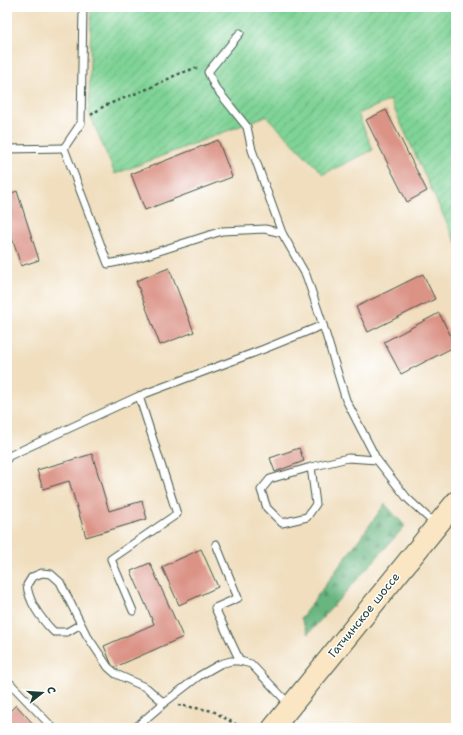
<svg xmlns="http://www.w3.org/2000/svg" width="463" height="735" font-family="'Shantell Sans',sans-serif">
<defs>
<pattern id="forest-firs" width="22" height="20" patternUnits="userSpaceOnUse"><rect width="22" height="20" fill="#67b57f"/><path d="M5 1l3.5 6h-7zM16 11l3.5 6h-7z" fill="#549469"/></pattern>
<pattern id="garden-furrows" width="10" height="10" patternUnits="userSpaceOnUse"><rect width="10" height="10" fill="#7fd396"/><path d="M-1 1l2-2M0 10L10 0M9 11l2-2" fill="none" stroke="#67ac7b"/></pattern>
</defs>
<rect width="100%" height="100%" fill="#fff"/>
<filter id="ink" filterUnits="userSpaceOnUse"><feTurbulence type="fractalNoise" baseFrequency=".025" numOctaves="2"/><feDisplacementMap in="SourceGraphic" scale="8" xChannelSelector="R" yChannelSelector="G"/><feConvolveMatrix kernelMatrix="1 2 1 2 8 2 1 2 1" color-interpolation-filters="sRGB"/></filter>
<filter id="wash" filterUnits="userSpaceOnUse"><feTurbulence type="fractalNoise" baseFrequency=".012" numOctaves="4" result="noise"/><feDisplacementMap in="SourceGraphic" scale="16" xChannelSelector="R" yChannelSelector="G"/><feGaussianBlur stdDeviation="0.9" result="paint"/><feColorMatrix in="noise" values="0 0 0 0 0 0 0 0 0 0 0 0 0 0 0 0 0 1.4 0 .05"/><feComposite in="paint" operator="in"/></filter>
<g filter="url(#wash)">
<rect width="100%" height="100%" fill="#f0debe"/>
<path fill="url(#forest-firs)" stroke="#43795a" d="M385 504 405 526 308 634 301 618Z"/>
<path fill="url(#garden-furrows)" stroke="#4f8865" d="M91 7H456V243L390 100 358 114 373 150 323 174 266 116 115 174 89 113Z"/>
<g id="blocks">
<g fill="#db9386">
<path d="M386 110 427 191 407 202 366 120Z"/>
<path d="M218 140 232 177 145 210 131 174Z"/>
<path d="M17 191 39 260 21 266 7 222V195Z"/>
<path d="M169 268 194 332 160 345 136 281Z"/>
<path d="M423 274 435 299 368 332 356 307Z"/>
<path d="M439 313 456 346 401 374 384 342Z"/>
<path d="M299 448 304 461 275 472 270 458Z"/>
<path d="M92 454 109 511 142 501 147 519 86 537 69 481 43 489 37 470Z"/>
<path d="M201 549 218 587 179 605 162 567Z"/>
<path d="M150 563 183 637 113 668 104 646 154 624 131 571Z"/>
<path d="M16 705 37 728H7V714Z"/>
</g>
</g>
</g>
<g filter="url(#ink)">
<use href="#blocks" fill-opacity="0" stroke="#3e5549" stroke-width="1"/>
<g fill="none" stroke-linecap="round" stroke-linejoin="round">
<g stroke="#3e5549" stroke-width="9">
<g id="service">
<path d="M83 7 81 123 64 148 108 264 137 258 222 231 265 229 282 233"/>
<path d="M240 33 208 72 215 87 247 127 252 150 282 233 306 275 323 325 346 400 377 460 407 498 436 525"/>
<path d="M7 149 64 148"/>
<path d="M7 459 9 456 139 396 264 349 323 325"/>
<path d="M311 467 316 504 307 517 282 523 267 508 261 490 270 479 311 467 348 458 377 460"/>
<path d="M216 544 238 598 215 608 240 661"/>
<path d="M133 611 111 559 177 514 139 396"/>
<path d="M81 624 67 632H54C41 619 29 603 27 585L32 577 42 573 51 574 60 582 86 634 108 667 116 674 147 688 164 703"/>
<path d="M7 677 8 681 53 728"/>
<path d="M135 728 164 703 199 676 220 664 231 661H240L251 664 289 704"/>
</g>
</g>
<g stroke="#3e5549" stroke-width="23">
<path id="secondary" d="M273 728 456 502"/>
</g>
<g stroke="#3e5549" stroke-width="2.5" stroke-dasharray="3 3" stroke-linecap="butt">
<path d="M91 115 104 106 152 87 176 75 195 68 199 69"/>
<path d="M178 705 213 711 242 728"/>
</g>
<use href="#service" stroke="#fff" stroke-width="7"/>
<use href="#secondary" stroke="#fbe6c4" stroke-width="21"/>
</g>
</g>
<g text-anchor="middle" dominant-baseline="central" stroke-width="3" stroke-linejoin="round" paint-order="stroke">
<g font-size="12" fill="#1f3d34" stroke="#fff">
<text transform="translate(364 615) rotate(-51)">Гатчинское шоссе</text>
</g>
</g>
<rect width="463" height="735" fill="none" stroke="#fff" stroke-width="24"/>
<g transform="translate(42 693) rotate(73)" stroke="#ffffff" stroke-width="3" paint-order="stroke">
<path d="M0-3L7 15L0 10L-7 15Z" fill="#1f3d34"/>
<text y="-6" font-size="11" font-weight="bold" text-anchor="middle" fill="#1f3d34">С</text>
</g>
</svg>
